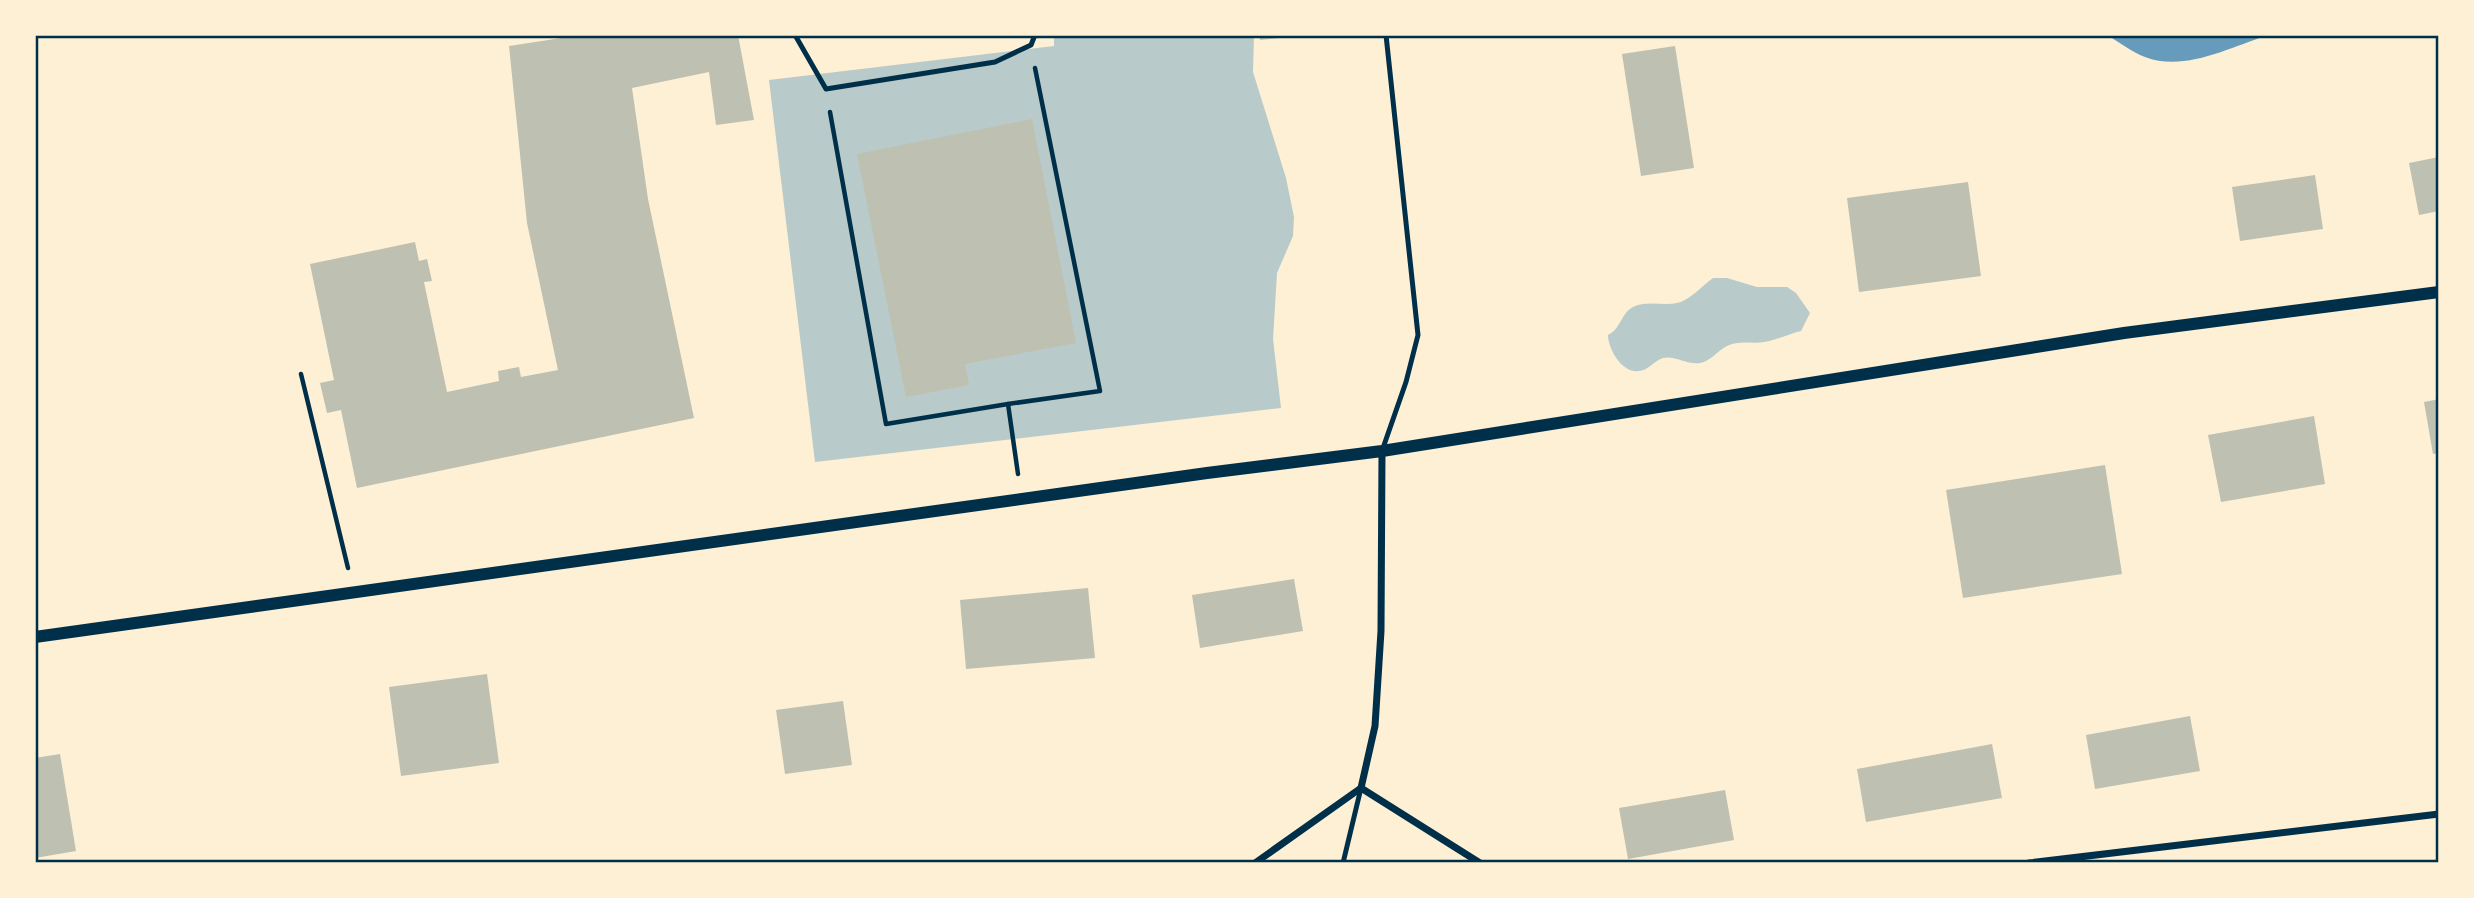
<svg xmlns="http://www.w3.org/2000/svg" width="2474" height="898" font-family="'Libre Baskerville',serif">
<rect width="100%" height="100%" fill="#fdf0d5"/>
<g fill="#b9caca">
<path d="M1054 35H1254L1253 72 1286 178 1294 217 1293 236 1277 273 1273 339 1281 408 815 462 769 80 1054 46Z"/>
<path d="M1713 278H1727L1757 287H1787L1796 293 1810 313 1801 331C1789 334 1777 340 1764 342 1752 344 1738 340 1727 346 1717 351 1711 361 1700 363 1688 365 1674 355 1663 358 1652 362 1647 373 1634 371 1620 369 1608 348 1608 335 1621 329 1621 313 1633 307 1646 300 1663 306 1677 303 1689 301 1703 285 1713 278Z"/>
</g>
<path fill="#669bbc" d="M2107 35H2275L2266 36C2228 48 2184 72 2145 57 2132 52 2119 42 2107 35Z"/>
<g fill="#bec0b2">
<path d="M581 35H738L754 120 716 125 709 72 632 88 648 199 694 418 357 488 341 410 327 413 320 383 334 380 310 264 415 242 419 261 427 259 432 281 424 282 447 392 499 381 498 371 519 367 521 377 558 370 527 223 509 46Z"/>
<path d="M1260 35H1288V37L1260 40Z"/>
<path d="M1675 46 1694 168 1641 176 1622 54Z"/>
<path d="M1032 119 1076 343 965 364 969 385 906 397 857 154Z"/>
<path d="M2439 157V211L2419 215 2409 163Z"/>
<path d="M2315 175 2323 229 2240 241 2232 187Z"/>
<path d="M1968 182 1981 276 1859 292 1847 198Z"/>
<path d="M2439 399V453L2433 454 2424 402Z"/>
<path d="M2314 416 2325 484 2221 502 2208 435Z"/>
<path d="M2105 465 2122 574 1963 598 1946 490Z"/>
<path d="M1294 579 1303 631 1200 648 1192 595Z"/>
<path d="M1088 588 1095 658 966 669 960 600Z"/>
<path d="M487 674 499 763 401 776 389 687Z"/>
<path d="M843 701 852 765 785 774 776 710Z"/>
<path d="M2190 716 2200 771 2095 789 2086 735Z"/>
<path d="M1992 744 2002 798 1866 822 1857 769Z"/>
<path d="M60 754 76 851 35 858V758Z"/>
<path d="M1725 790 1734 840 1628 859 1619 808Z"/>
</g>
<g fill="none" stroke-linecap="round" stroke-linejoin="round">
<g stroke="#003049" stroke-width="4.5">
<path d="M830 112 886 424 1008 404 1018 474"/>
<path d="M301 374 348 568"/>
<path d="M1008 404 1100 391 1035 68"/>
</g>
<g stroke="#003049" stroke-width="5">
<path d="M795 35 826 89 995 62 1031 45 1035 35"/>
<path d="M1383 448 1406 382 1418 335 1386 35"/>
<path d="M1343 863 1361 788"/>
</g>
<g stroke="#003049" stroke-width="7">
<path d="M1361 788 1375 726 1381 631 1382 451"/>
<path d="M1255 863 1361 788 1480 863"/>
<path d="M2029 863 2439 814"/>
</g>
<path stroke="#003049" stroke-width="12" d="M35 637 1207 473 1382 451 2124 333 2439 292"/>
</g>
<rect width="2474" height="898" fill="none" stroke="#fdf0d5" stroke-width="74"/>
<rect x="37" y="37" width="2400" height="824" fill="none" stroke="#003049" stroke-width="2.5"/>
</svg>
